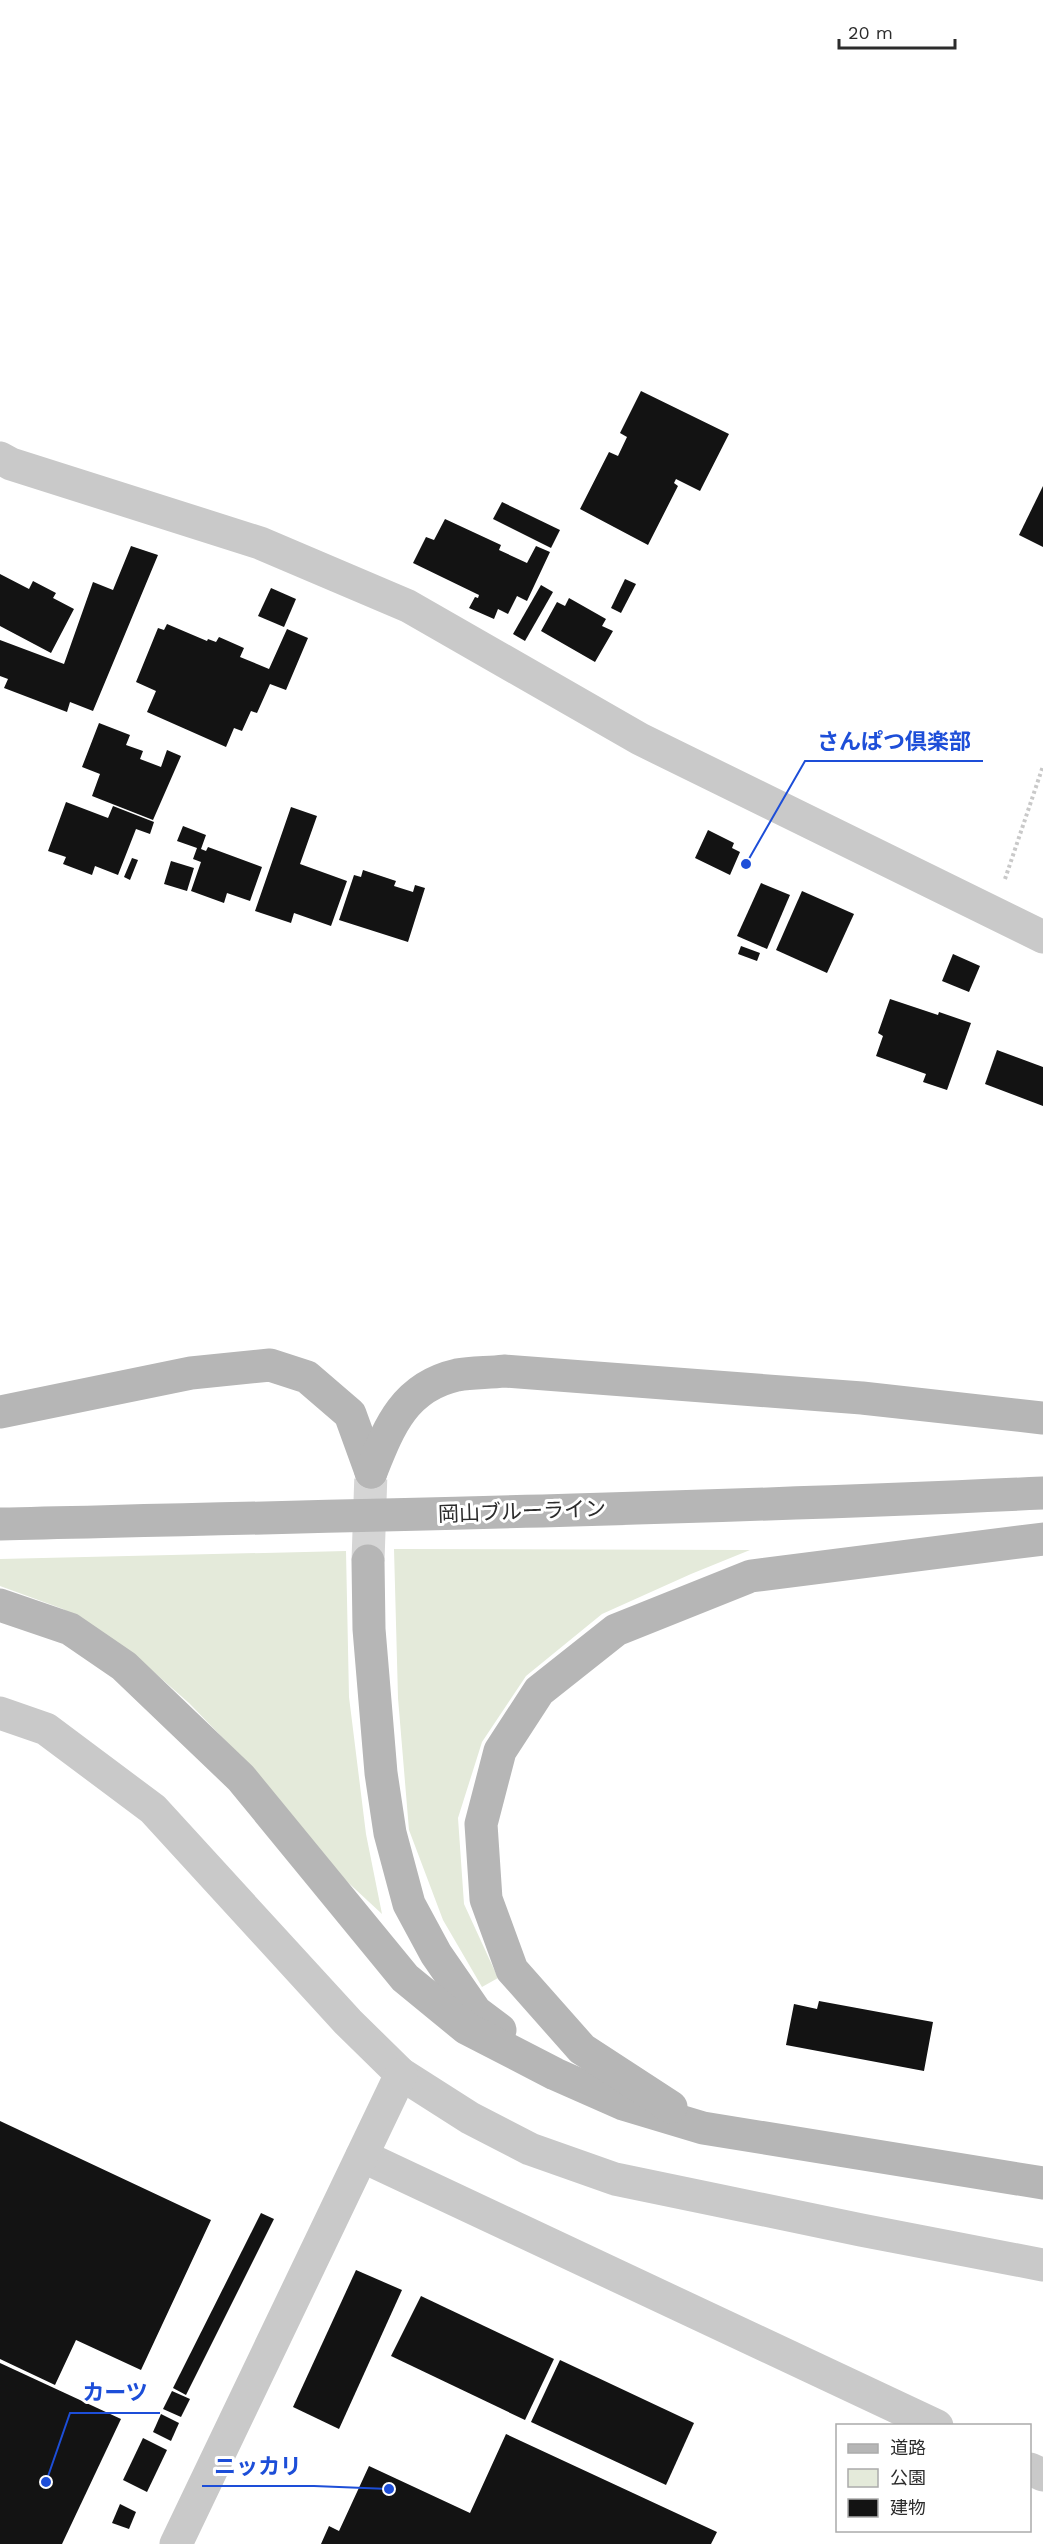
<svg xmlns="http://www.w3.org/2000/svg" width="1043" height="2544" font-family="'Work Sans','Noto Sans JP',sans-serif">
<rect width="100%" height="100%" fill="#fff"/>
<g fill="#e4eada">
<path d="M394 1549 750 1550 691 1574 602 1614 526 1676 482 1742 458 1818 464 1904 498 1978 482 1987 443 1920 409 1830 398 1698Z"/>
<path d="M346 1551 349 1697 366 1834 382 1914 340 1875 254 1770 189 1703 130 1651 63 1609 0 1586V1559Z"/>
</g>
<g fill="#131313">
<path d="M641 391 729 434 700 491 676 479 674 483 678 486 648 545 580 509 609 452 618 456 627 437 620 433Z"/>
<path d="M1043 486V547L1019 535Z"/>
<path d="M502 502 560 530 551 548 493 519Z"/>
<path d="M445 519 501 545 499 550 527 563 536 546 550 552 527 601 517 596 508 614 498 609 494 619 469 608 475 597 478 598 479 595 413 563 426 537 434 540Z"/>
<path d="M131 546 158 555 93 711 70 702 67 712 4 688 8 679 0 676V640L64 664 93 582 113 590Z"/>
<path d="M0 574 29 589 33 581 56 593 53 598 74 609 51 653 0 626Z"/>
<path d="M625 579 636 584 621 613 611 608Z"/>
<path d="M541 585 553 592 525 641 513 634Z"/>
<path d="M271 588 296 599 284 627 258 616Z"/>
<path d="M569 598 606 619 602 626 613 631 595 662 541 631 557 602 565 606Z"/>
<path d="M167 624 207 641 208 639 216 642 219 637 244 648 240 657 269 669 287 629 308 638 286 690 270 684 257 713 251 711 242 731 234 728 226 747 147 712 156 691 136 682 158 628 164 630Z"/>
<path d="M99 723 130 735 126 745 143 751 140 759 161 767 167 750 181 756 153 820 92 796 100 774 82 767Z"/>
<path d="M66 802 108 818 113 806 154 822 150 834 136 829 118 875 95 866 92 875 63 864 66 857 48 851Z"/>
<path d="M291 807 317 816 300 864 347 881 331 926 294 913 291 923 255 911Z"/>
<path d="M183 826 206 835 201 849 206 851 208 847 262 867 250 901 227 893 224 903 191 891 201 862 193 859 197 848 177 841Z"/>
<path d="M708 830 734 843 732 848 740 852 730 875 695 858Z"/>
<path d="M132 858 138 860 130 880 124 877Z"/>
<path d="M171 861 194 868 187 891 164 884Z"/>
<path d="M363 870 396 881 394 886 413 892 415 885 425 888 408 942 339 920 354 875 361 877Z"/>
<path d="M761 883 790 895 767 949 737 936Z"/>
<path d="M802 891 854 914 827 973 776 950Z"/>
<path d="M741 946 760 953 757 961 738 954Z"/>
<path d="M953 954 980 966 969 992 942 981Z"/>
<path d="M890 999 938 1015 939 1012 971 1023 947 1090 923 1082 926 1074 876 1056 883 1036 878 1033Z"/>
<path d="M997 1050 1043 1067V1106L985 1084Z"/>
<path d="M819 2001 933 2022 924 2071 786 2045 794 2004 817 2009Z"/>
<path d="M0 2121 211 2220 141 2370 76 2340 55 2385 0 2359Z"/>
<path d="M261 2213 274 2219 186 2395 173 2388Z"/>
<path d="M356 2270 402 2290 339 2429 293 2407Z"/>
<path d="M421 2296 554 2359 525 2420 391 2356Z"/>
<path d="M560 2360 694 2423 666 2485 531 2422Z"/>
<path d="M0 2363 121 2419 62 2544H0Z"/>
<path d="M172 2391 190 2399 181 2417 163 2409Z"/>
<path d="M161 2414 179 2423 171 2441 153 2432Z"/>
<path d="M506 2434 717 2532 711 2544H321L329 2526 339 2531 369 2466 470 2513Z"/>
<path d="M143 2438 167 2450 147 2492 123 2480Z"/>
<path d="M120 2504 136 2512 129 2529 112 2523Z"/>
</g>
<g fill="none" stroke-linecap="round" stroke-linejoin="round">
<path stroke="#d5d5d5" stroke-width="33" stroke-dasharray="33 16" stroke-linecap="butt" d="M368 1561 371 1472"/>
<path stroke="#c9c9c9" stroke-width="4" stroke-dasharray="3 3" stroke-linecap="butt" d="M1005 879 1043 766"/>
<g stroke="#c9c9c9" stroke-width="33">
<path d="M0 458 11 464 260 543 408 606 640 739 1043 937"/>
<path d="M0 1713 46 1729 153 1809 348 2022 401 2074 470 2118 530 2149 615 2179 861 2230 1043 2265"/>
<path d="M362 2156 937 2426"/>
<path d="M1030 2469 1043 2475"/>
<path d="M176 2544 401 2074"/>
</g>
<g stroke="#b6b6b6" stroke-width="33">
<path d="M0 1412 191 1373 270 1365 307 1377 350 1414 371 1472"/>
<path d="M371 1472C389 1427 404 1387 457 1375 472 1372 489 1373 504 1371L862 1398 1043 1418"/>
<path d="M0 1524C348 1516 696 1509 1043 1493"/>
<path d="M368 1561 369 1629 381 1773 390 1833 409 1904 436 1954 476 2012 500 2030"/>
<path d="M0 1605 70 1629 124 1666 241 1778 405 1978 466 2028 555 2074 623 2104 703 2128 1043 2183"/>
<path d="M671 2107 582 2049 512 1970 486 1899 481 1824 500 1751 539 1691 616 1630 751 1576 1043 1539"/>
</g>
</g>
<g text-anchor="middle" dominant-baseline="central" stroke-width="6" stroke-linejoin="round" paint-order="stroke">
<g font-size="21" fill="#2c2c2c" stroke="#fff">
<text transform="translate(522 1511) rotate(-2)">岡山ブルーライン</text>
</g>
</g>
<path fill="none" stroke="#1d4ed8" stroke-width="2" d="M746 864L805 761H983M46 2482L70 2413H160M389 2489L314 2486H202"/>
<g fill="#1d4ed8" stroke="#fff" stroke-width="2">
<circle cx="746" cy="864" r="6"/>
<circle cx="46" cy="2482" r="6"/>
<circle cx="389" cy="2489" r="6"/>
</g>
<g font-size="22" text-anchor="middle" font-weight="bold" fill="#1d4ed8" stroke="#fff" stroke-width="6" stroke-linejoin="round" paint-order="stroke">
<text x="894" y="749">さんぱつ倶楽部</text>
<text x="115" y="2400">カーツ</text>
<text x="258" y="2474">ニッカリ</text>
</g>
<rect x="836" y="2424" width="195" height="108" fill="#ffffff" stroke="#ababab" stroke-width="1.5"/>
<rect x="848" y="2444" width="30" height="9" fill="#b6b6b6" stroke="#ababab" stroke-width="1.5"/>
<text x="890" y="2454" font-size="18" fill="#2c2c2c">道路</text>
<rect x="848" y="2469" width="30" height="18" fill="#e4eada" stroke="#ababab" stroke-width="1.5"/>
<text x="890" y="2484" font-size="18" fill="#2c2c2c">公園</text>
<rect x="848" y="2499" width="30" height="18" fill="#131313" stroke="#ababab" stroke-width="1.5"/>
<text x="890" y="2514" font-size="18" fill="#2c2c2c">建物</text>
<path d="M839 39v9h116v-9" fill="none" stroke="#2c2c2c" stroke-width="3"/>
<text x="848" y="39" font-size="18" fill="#2c2c2c" stroke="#ffffff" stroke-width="4.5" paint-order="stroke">20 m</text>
</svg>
